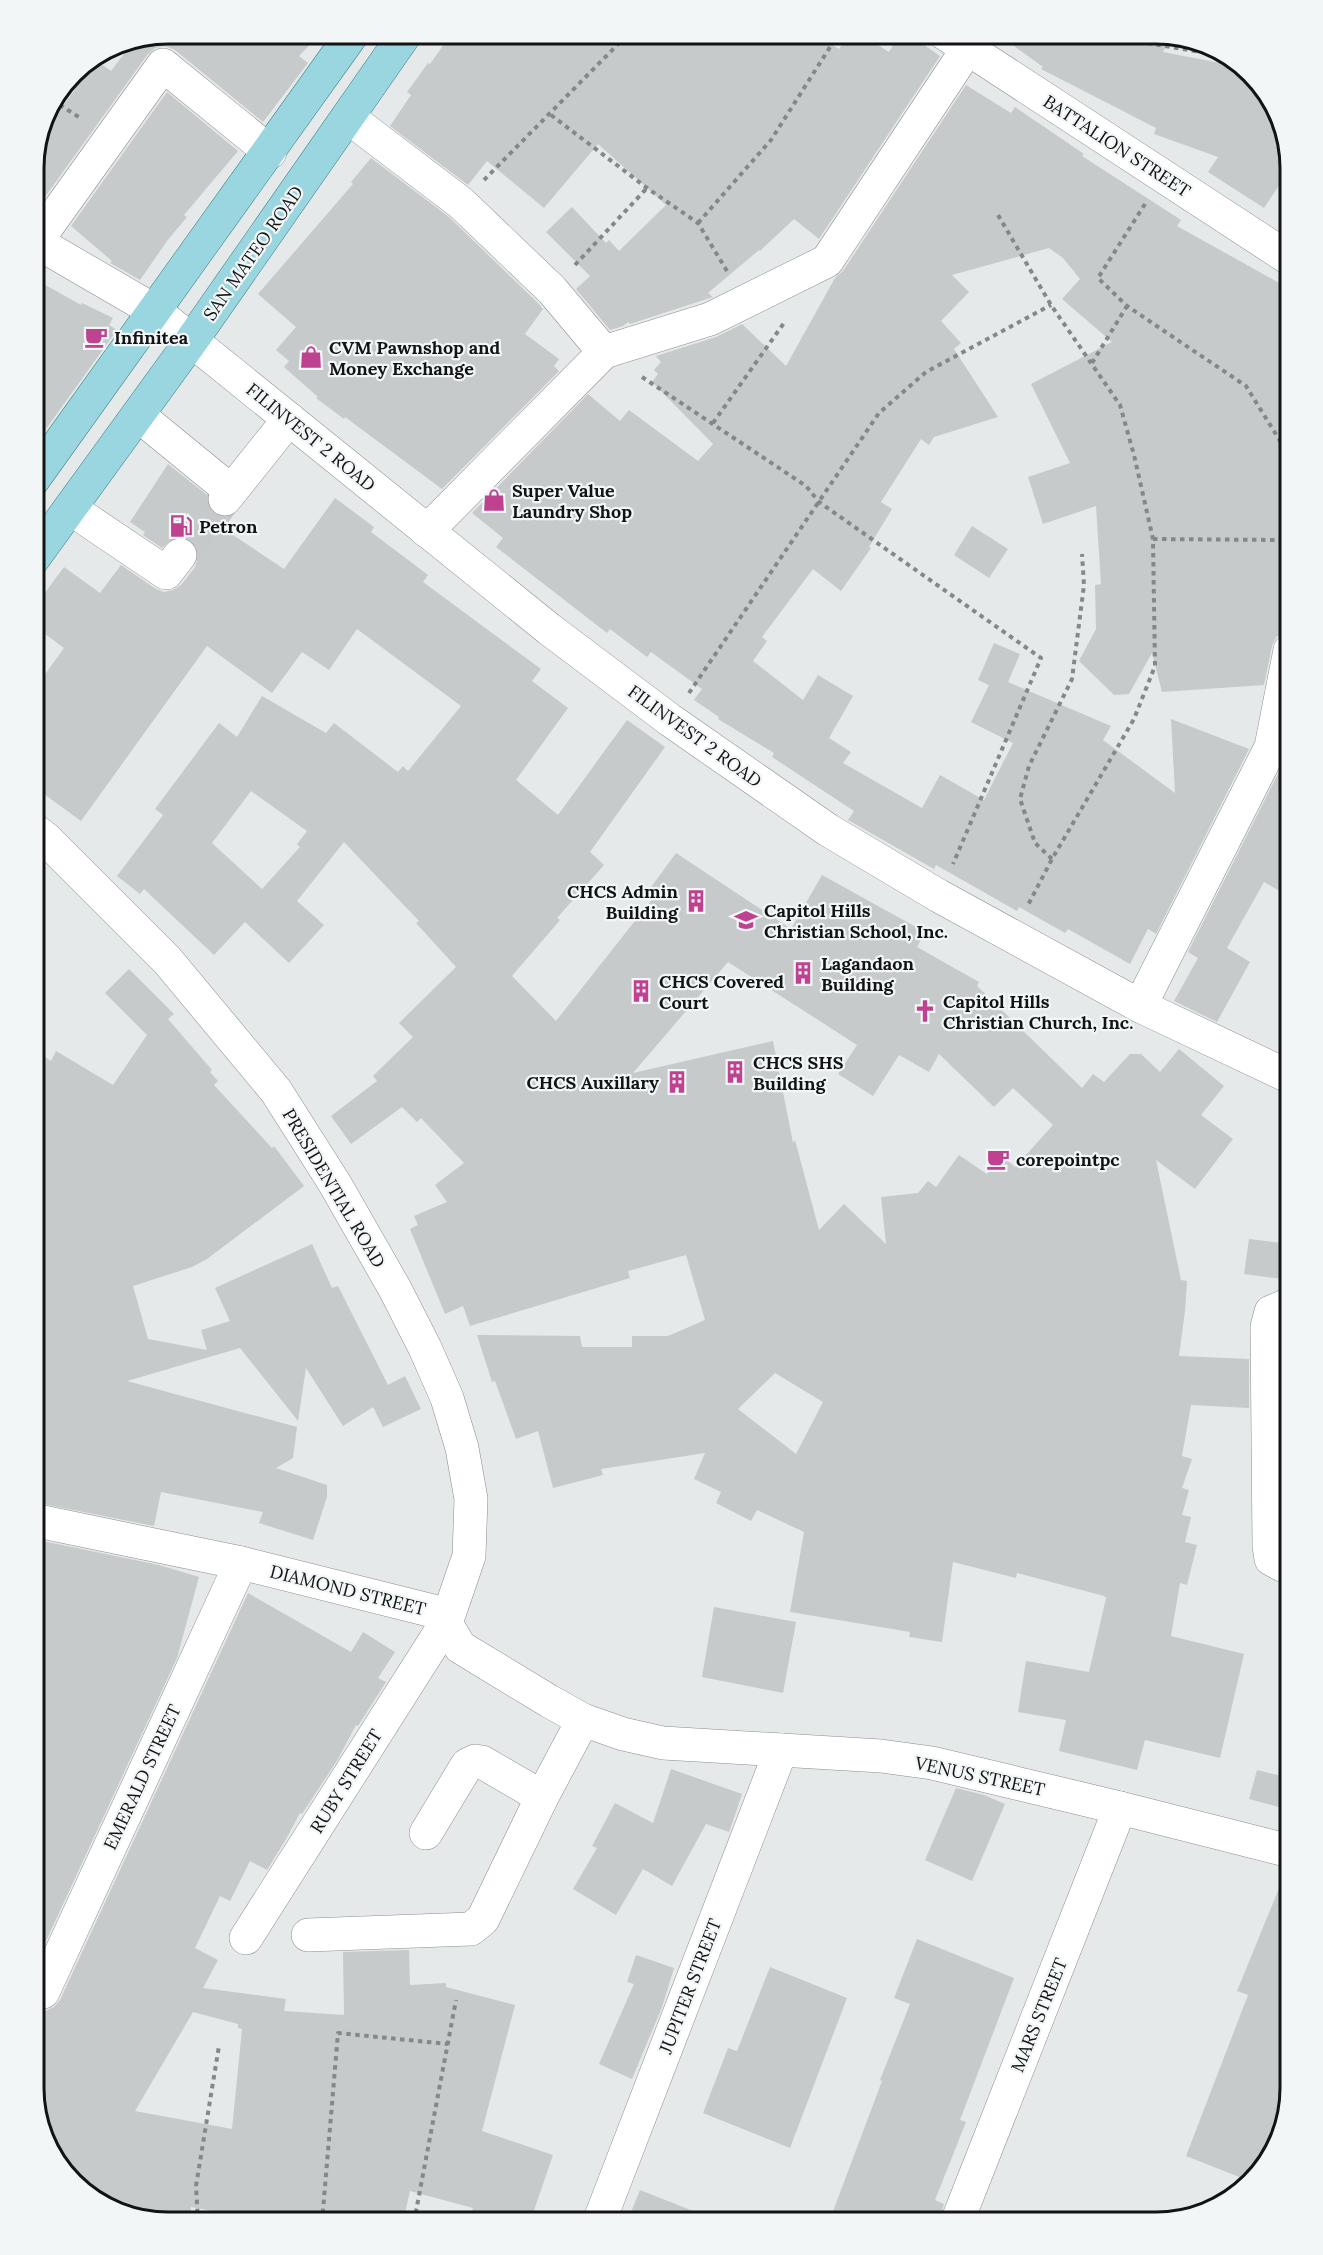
<svg xmlns="http://www.w3.org/2000/svg" width="1323" height="2255" font-family="Lora,serif">
<rect width="100%" height="100%" fill="#e5e9ea"/>
<g fill="#c6cacb" fill-rule="evenodd">
<path d="M167 33H321L299 56 308 63 263 122 175 50 165 46 155 48 148 54 42 201 33 194V159L48 106 58 113 96 60 111 71 135 39Z"/>
<path d="M452 33H813L839 49 849 33H859L889 52 900 33H907L940 56 819 239 794 219 760 251 759 250 708 293 713 297 630 324 628 322 623 326 610 330 576 289 590 276 546 232 572 207 606 243 609 240 619 251 666 205 598 144 544 208 487 161 468 185 390 126 411 95 407 92 428 63 430 64Z"/>
<path d="M996 33H1165L1172 36 1163 52 1241 67 1276 108 1290 169 1264 208 1208 172 1218 157 1154 134 1156 128 1041 69 1043 67Z"/>
<path d="M966 85 1011 113 1015 107 1084 154 1082 156 1181 220 1177 226 1290 289V632L1283 633 1276 637 1272 646 1264 685 1162 692 1152 653 1129 694 1114 695 1079 661 1096 629 1095 585 1101 584 1096 506 1043 524 1028 477 1070 463 1031 384 1112 342 1062 299 1080 279 1063 258 1049 248 952 275 969 292 941 321 961 343 954 349 998 417 934 437 929 445 921 439 881 502 892 509 869 547 871 548 841 591 813 569 762 637 767 641 753 661 803 700 818 675 853 696 829 738 851 752 843 763 922 808 940 775 984 800 1013 743 971 722 989 685 978 680 994 643 1020 654 1008 682 1111 726 1103 740 1175 793 1171 719 1249 749 1156 934 1148 929 1130 964 1068 929 1065 933 1019 907 1017 911 936 865 934 869 848 820 854 811 772 757 774 753 718 719 719 717 694 700 702 689 651 652 647 657 610 629 607 633 496 547 503 538 472 513 588 394 620 421 629 410 698 461 713 444 652 382 658 374 654 370 661 362 656 356 716 337 742 324 786 366 835 278 843 271Z"/>
<path d="M167 92 238 151 184 215 187 217 167 241 140 280 110 263 112 261 71 226Z"/>
<path d="M371 158 449 217 538 303 543 309 525 334 559 359 554 366 559 371 442 489 345 417 344 419 316 398 318 397 284 367 289 361 276 350 296 327 258 294 353 184 351 182Z"/>
<path d="M33 278 81 305 82 303 113 318 109 325 117 330 33 447Z"/>
<path d="M168 464 207 495V505L213 513 223 518 233 515 224 529 284 569 335 498 374 527 371 532 428 575 423 582 541 669 532 681 568 708 516 780 558 815 627 720 665 747 590 852 604 865 557 918 560 920 512 976 556 1021 653 898 646 894 676 853 791 929 822 875 925 932 917 947 979 982 977 986 1082 1088 1093 1074 1104 1082 1130 1054H1141L1160 1072 1179 1049 1224 1086 1201 1115 1233 1139 1195 1189 1156 1160 1181 1280 1187 1281 1185 1311 1179 1356 1249 1359V1408L1191 1405 1182 1456 1192 1459 1182 1488 1189 1490 1182 1515 1191 1517 1185 1542 1197 1545 1187 1585 1180 1583 1171 1636 1244 1654 1220 1758 1145 1740 1137 1770 1059 1751 1066 1720 1018 1712 1026 1661 1089 1672 1106 1598 1104 1596 1017 1573 1016 1578 953 1562 942 1642 909 1637 910 1632 790 1612 804 1532 757 1510 751 1521 716 1503 721 1492 694 1479 705 1453 601 1469 603 1475 553 1488 538 1431 516 1439 495 1381 492 1382 477 1335 580 1336 582 1347H632V1336H668L705 1320 686 1255 628 1271 630 1278 470 1326 463 1306 445 1314 410 1229 418 1225 414 1216 447 1202 435 1185 464 1163 421 1118 417 1122 402 1107 351 1144 331 1116 377 1081 373 1076 413 1037 399 1023 456 967 416 923 419 921 344 842 297 901 324 925 289 963 245 922 214 955 144 889 140 894 117 876 163 815 155 809 219 723 237 737 262 696 326 733 334 723 398 772 403 766 408 771 461 706 357 629 329 670 302 652 272 693 207 646 81 821 33 786V691L64 648 33 625V609L64 567 100 593 121 565 156 589 164 592 173 590 181 585 195 567 198 558V549L192 541 183 537H174L162 548 143 535 145 532 130 522ZM251 791 307 831 297 844 300 847 262 889 212 843ZM728 962 857 1045 838 1074 873 1096 899 1055 929 1072 939 1054 994 1107 1013 1088 1053 1125 1015 1167 1002 1156 987 1174 959 1155 936 1187 928 1181 918 1193 881 1197 886 1244 844 1204 819 1230 795 1140 793 1143 773 1041 633 1073ZM775 1373 823 1402 796 1454 738 1409Z"/>
<path d="M972 526 1008 549 989 578 954 555Z"/>
<path d="M1284 762 1290 764V897L1264 882 1227 948 1250 962 1217 1022 1174 1001 1198 958 1188 952Z"/>
<path d="M129 969 174 1014 168 1019 212 1070 210 1072 218 1081 214 1085 272 1148 274 1146 304 1186 207 1259 192 1267 133 1286 148 1339 207 1350 201 1330 230 1321 215 1288 312 1244 332 1288 338 1286 388 1385 405 1376 421 1409 383 1427 373 1407 343 1426 306 1368 298 1421 240 1348 127 1381 297 1427 293 1458 276 1468 327 1485V1497L313 1540 259 1523 263 1512 161 1492 154 1526 33 1502V1049L51 1061 56 1051 113 1085 147 1035 105 993Z"/>
<path d="M1249 1239 1290 1244V1280L1244 1274Z"/>
<path d="M33 1539 159 1565 199 1577 177 1658 33 1969Z"/>
<path d="M248 1593 351 1652 363 1632 395 1652 378 1678 386 1682 358 1726 356 1725 338 1759 302 1814 300 1813 286 1839 267 1870 250 1861 230 1901 220 1896 195 1948 218 1960 203 1988 286 1999 284 2011 344 2015 343 1952 409 1950 410 1985 446 1983V1987L515 2005 482 2131 553 2155 530 2222H492L470 2214 473 2208 410 2191 403 2222H374L321 2213 319 2222H286L287 2219 228 2212V2214L191 2207 190 2222H159L93 2200 47 2147 33 2088V2007L45 2011 54 2007 60 2000ZM193 2012 238 2024V2028L242 2029 232 2129 135 2111Z"/>
<path d="M714 1607 796 1622 783 1693 702 1677Z"/>
<path d="M671 1769 742 1794 732 1824 729 1832 706 1824 672 1886 643 1869 616 1915 573 1889 597 1848 592 1846 615 1803 653 1823Z"/>
<path d="M1257 1770 1290 1778V1810L1249 1799Z"/>
<path d="M956 1788 984 1795 1005 1804 972 1881 925 1860Z"/>
<path d="M1287 1869H1290V1950L1280 1975 1290 1980V2088L1268 2162 1247 2180 1186 2156 1248 1995 1237 1991Z"/>
<path d="M917 1939 1014 1978 960 2120 966 2122 935 2200 944 2204 939 2222H829L882 2081 880 2080 910 2004 894 1998Z"/>
<path d="M636 1955 674 1968 662 2007 632 2079 599 2064 634 1984 627 1982Z"/>
<path d="M770 1967 847 1998 790 2148 703 2113 728 2048 737 2051Z"/>
<path d="M640 2190 716 2220V2222H627Z"/>
</g>
<g fill="none" stroke-linecap="round" stroke-linejoin="round">
<path stroke="#c5c9ca" stroke-width="33" stroke-dasharray="33 16" stroke-linecap="butt" d="M180 555 225 499"/>
<g stroke="#8b8e8f" stroke-width="34">
<g id="minor">
<path d="M944 33 1290 259"/>
<path d="M348 117 461 203 552 290 604 352"/>
<path d="M33 240 155 311 549 629 670 720 828 830 939 896 1140 1006 1290 1077"/>
<path d="M36 242 163 65 270 152"/>
<path d="M138 415 231 491"/>
<path d="M225 499 289 419"/>
<path d="M71 509 166 573 180 555"/>
<path d="M427 531 604 352 710 319 827 261 968 48"/>
<path d="M33 829 45 838 167 960 276 1091 335 1184 395 1289 425 1348 447 1398 462 1448 471 1499 469 1556 446 1623 246 1938"/>
<path d="M1140 1006 1271 747 1290 650"/>
<path d="M33 1520 241 1563 433 1611 446 1623 460 1647 549 1701 583 1720 623 1734 663 1743 881 1756 932 1763 1120 1808 1290 1851"/>
<path d="M1290 1567 1282 1565 1271 1559 1269 1546 1267 1327 1271 1312 1290 1304"/>
<path d="M426 1833 467 1765 475 1761 482 1762 542 1797"/>
<path d="M308 1935 471 1929 483 1919 542 1797 583 1720"/>
<path d="M43 1992 241 1563"/>
<path d="M599 2222 781 1750"/>
<path d="M957 2222 1120 1808"/>
</g>
</g>
<g stroke="#3f808a" stroke-width="34">
<g id="major">
<path d="M33 480 353 33"/>
<path d="M33 559 192 340 406 33"/>
</g>
</g>
<g stroke="#858889" stroke-width="4" stroke-dasharray="4.5 4.5" stroke-linecap="butt">
<path d="M1104 33 1111 37 1207 53 1234 59"/>
<path d="M52 100 82 119"/>
<path d="M551 115 647 188 698 223 727 271"/>
<path d="M484 180 629 33"/>
<path d="M1145 204 1098 278 1127 306 1246 386 1290 457"/>
<path d="M998 215 1051 305 1120 405 1134 455 1153 539 1155 666 1134 719 1052 859 1028 905"/>
<path d="M1286 216 1290 202"/>
<path d="M698 223 771 140 839 33"/>
<path d="M575 265 647 188"/>
<path d="M1092 363 1127 306"/>
<path d="M642 377 806 486 819 502 1041 658 953 864"/>
<path d="M713 423 784 323"/>
<path d="M1153 539 1280 540 1290 526"/>
<path d="M689 693 879 413 926 372 1051 305"/>
<path d="M1052 859 1035 843 1020 799 1029 766 1072 679 1084 585 1082 554"/>
<path d="M198 2222 196 2186 219 2046"/>
<path d="M322 2222 338 2033 448 2044"/>
<path d="M414 2222 456 2000"/>
</g>
<use href="#minor" stroke="#fff" stroke-width="33"/>
<use href="#major" stroke="#9ad6df" stroke-width="33"/>
</g>
<defs>
<g id="cafe-bare" transform="scale(1.8)"><path d="M-5.5-4.5H6V0H3Q3 3.5 0 3.5H-2.5Q-5.5 3.5-5.5 0ZM3-3.2v2h1.7v-2ZM-6 4.5H4V6H-6Z" fill="#bf4291" stroke="#f2f6f7" stroke-width="2.5" paint-order="stroke"/></g>
<g id="shop-bare" transform="scale(1.8)"><path d="M-5-2.5h2.3a2.7 3.5 0 0 1 5.4 0H5L5.5 6h-11ZM-1.5-2.5h3a1.5 2.3 0 0 0-3 0Z" fill="#bf4291" stroke="#f2f6f7" stroke-width="2.5" paint-order="stroke"/></g>
<g id="fuel-bare" transform="scale(1.8)"><path d="M-5.5-6h7V0h2V4h1.3V-2.5L3-4.5l.8-.8L6-3V5H2.5V1h-1V6h-7ZM-4.2-4.7v3.2H.2V-4.7Z" fill="#bf4291" stroke="#f2f6f7" stroke-width="2.5" paint-order="stroke"/></g>
<g id="building-bare" transform="scale(1.8)"><path d="M-4-6H4V6H1V3H-1V6H-4ZM-2.5-4.3h1.7v1.8h-1.7ZM.8-4.3h1.7v1.8H.8ZM-2.5-1h1.7V.8h-1.7ZM.8-1h1.7V.8H.8Z" fill="#bf4291" stroke="#f2f6f7" stroke-width="2.5" paint-order="stroke"/></g>
<g id="school-bare" transform="scale(1.8)"><path d="M0-5L7-2L0 1L-7-2ZM-4 1L0 2.5L4 1V4Q0 6-4 4Z" fill="#bf4291" stroke="#f2f6f7" stroke-width="2.5" paint-order="stroke"/></g>
<g id="church-bare" transform="scale(1.8)"><path d="M-1.2-6h2.4v3.5h3.3v2.4h-3.3V6h-2.4V-.1h-3.3v-2.4h3.3Z" fill="#bf4291" stroke="#f2f6f7" stroke-width="2.5" paint-order="stroke"/></g>
</defs>
<g fill-rule="evenodd">
<use href="#cafe-bare" x="96" y="337"/>
<use href="#shop-bare" x="311" y="357"/>
<use href="#shop-bare" x="494" y="500"/>
<use href="#fuel-bare" x="181" y="526"/>
<use href="#building-bare" x="696" y="901"/>
<use href="#school-bare" x="746" y="920"/>
<use href="#building-bare" x="803" y="973"/>
<use href="#building-bare" x="641" y="991"/>
<use href="#church-bare" x="925" y="1011"/>
<use href="#building-bare" x="735" y="1072"/>
<use href="#building-bare" x="677" y="1082"/>
<use href="#cafe-bare" x="998" y="1159"/>
</g>
<g text-anchor="middle" dominant-baseline="central" stroke-width="4.5" stroke-linejoin="round" paint-order="stroke">
<g font-size="18" fill="#121314" stroke="#f2f6f7">
<text transform="translate(1117 146) rotate(33)">BATTALION STREET</text>
<text transform="translate(253 253) rotate(-55)">SAN MATEO ROAD</text>
<text transform="translate(311 437) rotate(39)">FILINVEST 2 ROAD</text>
<text transform="translate(695 736) rotate(36)">FILINVEST 2 ROAD</text>
<text transform="translate(334 1188) rotate(59)">PRESIDENTIAL ROAD</text>
<text transform="translate(348 1590) rotate(14)">DIAMOND STREET</text>
<text transform="translate(980 1776) rotate(12)">VENUS STREET</text>
<text transform="translate(142 1777) rotate(-65)">EMERALD STREET</text>
<text transform="translate(346 1781) rotate(-58)">RUBY STREET</text>
<text transform="translate(690 1986) rotate(-69)">JUPITER STREET</text>
<text transform="translate(1039 2015) rotate(-68)">MARS STREET</text>
</g>
<g font-size="18" font-weight="bold" fill="#121314" stroke="#f2f6f7" text-anchor="start">
<text x="114" y="337">Infinitea</text>
<text x="329" y="347">CVM Pawnshop and<tspan x="329" dy="21">Money Exchange</tspan></text>
<text x="512" y="490">Super Value<tspan x="512" dy="21">Laundry Shop</tspan></text>
<text x="199" y="526">Petron</text>
<text x="678" y="891" text-anchor="end">CHCS Admin<tspan x="678" dy="21">Building</tspan></text>
<text x="764" y="910">Capitol Hills<tspan x="764" dy="21">Christian School, Inc.</tspan></text>
<text x="821" y="963">Lagandaon<tspan x="821" dy="21">Building</tspan></text>
<text x="659" y="981">CHCS Covered<tspan x="659" dy="21">Court</tspan></text>
<text x="943" y="1001">Capitol Hills<tspan x="943" dy="21">Christian Church, Inc.</tspan></text>
<text x="753" y="1062">CHCS SHS<tspan x="753" dy="21">Building</tspan></text>
<text x="659" y="1082" text-anchor="end">CHCS Auxillary</text>
<text x="1016" y="1159">corepointpc</text>
</g>
</g>
<path d="M0 0H1323V2255H0ZM168 44H1156A124 124 0 0 1 1280 168V2088A124 124 0 0 1 1156 2212H168A124 124 0 0 1 44 2088V168A124 124 0 0 1 168 44Z" fill="#f2f6f7" fill-rule="evenodd"/>
<path fill="none" stroke="#121314" stroke-width="3" d="M168 44H1156A124 124 0 0 1 1280 168V2088A124 124 0 0 1 1156 2212H168A124 124 0 0 1 44 2088V168A124 124 0 0 1 168 44Z"/>
</svg>
